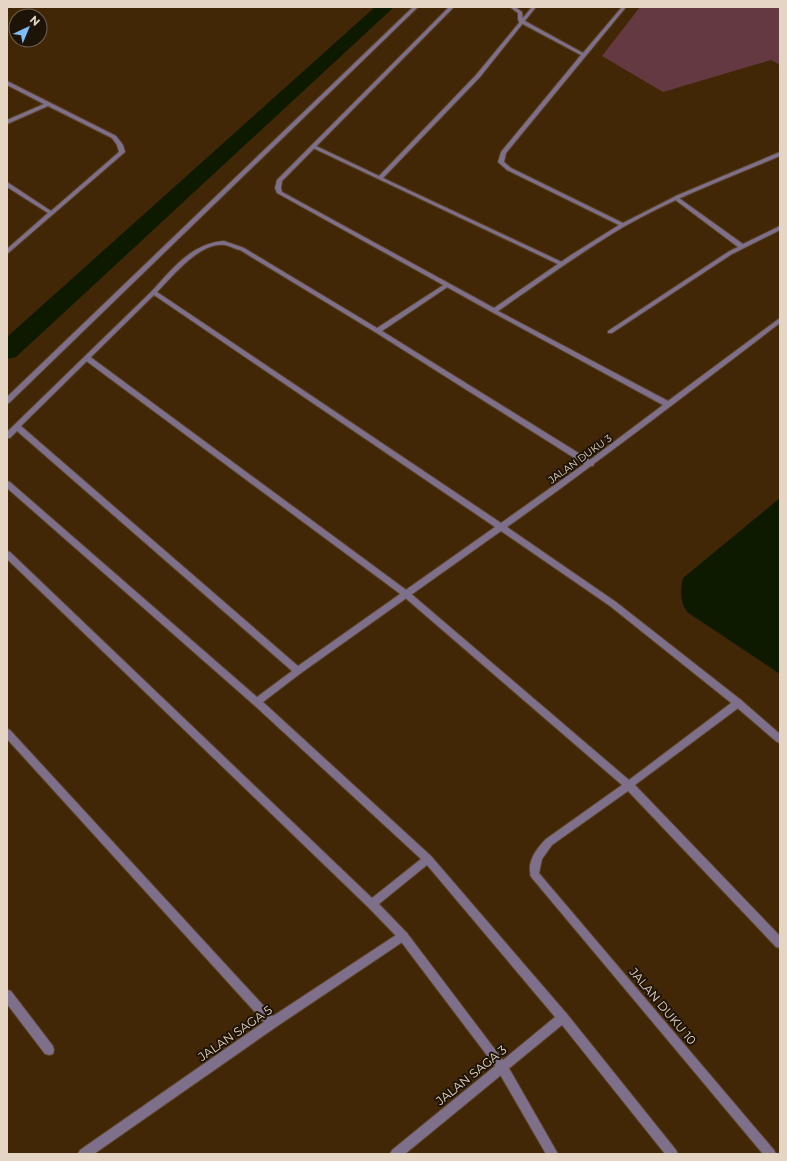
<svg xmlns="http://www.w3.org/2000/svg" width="787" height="1161" font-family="Montserrat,sans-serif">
<rect width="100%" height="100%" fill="#412706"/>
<path fill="#653941" d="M640 7H780V65L771 60 663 92 602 56Z"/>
<path fill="#0d1a00" d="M780 498V674L687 612C680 602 680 590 683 578Z"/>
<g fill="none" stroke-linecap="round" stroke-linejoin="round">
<path fill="#0d1a00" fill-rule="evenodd" d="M375 7H394L16 357 7 359V337Z"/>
<g stroke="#5b4324" stroke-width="2">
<g id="service">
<path d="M532 7H536L480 77 383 178 564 263V265H560L311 147 316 146 379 176 476 75Z"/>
<path d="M7 81 116 136 123 145 125 152 7 254V249L48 213 7 187V182L51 211 119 152 117 145 112 138 48 106 7 124V120L44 104 7 85Z"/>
<path d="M676 196 743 244 780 226V230L732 254 612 333H608V331L728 252 738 247 674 199 673 198Z"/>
<path d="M224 241 244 248 377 328 445 284H449V286L382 331 593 462 594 464 593 466H587L375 332 240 250C235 249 230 246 225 245 200 241 172 277 156 293H152V291C172 269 192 243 224 241Z"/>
<path d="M85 356H89L409 592 629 780 735 700 738 699 741 700 742 703 741 706 635 785 780 936V948L776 947 628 791 552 845 542 859 538 878 535 880 532 878C525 864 536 849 546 839L622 785 403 596 85 360Z"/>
<path d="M7 729 10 730 273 1016 399 933 403 931 407 933 408 936 407 939 276 1027 94 1154H78L80 1150 264 1022 7 739Z"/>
<path d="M502 1062 506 1063 558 1154H546L498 1071 497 1067 498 1063Z"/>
</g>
</g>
<g stroke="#5b4324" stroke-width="2">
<g id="minor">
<path d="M413 7H418L9 403H7V397Z"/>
<path d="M449 7H454L282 181 281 188 282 192 494 308 571 255 619 225 507 170 498 162 501 152 581 55 519 22 518 19V13L510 7H515L522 12 523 20 583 53 622 7H626L506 153 504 162 511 168 623 223 678 195 780 152V156C728 178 674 198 625 226 581 252 540 282 498 311L668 401 780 318V323C689 392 600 461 507 527L616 602 741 700 780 734V743L777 742 735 706 610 606 501 531 301 673 263 702 431 856 567 1014 676 1150 678 1154H665L562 1025 405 1154H390L392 1150 495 1066 399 939 368 907 7 559V551L10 552 372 898 421 859 254 705 7 488V481L10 482 257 697 292 671 17 431 10 438H7V432L152 291 154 290 501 523 587 462 663 405 492 312 277 193 275 188 277 180ZM154 295 495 527 298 666 21 426ZM427 865 555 1017 503 1060 407 933 379 904Z"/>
<path d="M535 870 538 872 774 1150 776 1154H763L532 878 530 875 532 872Z"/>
<path d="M7 990 11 991 53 1046 54 1050 53 1054 49 1055 45 1054 7 1004Z"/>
</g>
</g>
<use href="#service" fill="#7e6f8b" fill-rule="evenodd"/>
<use href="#minor" fill="#7e6f8b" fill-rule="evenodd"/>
</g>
<g text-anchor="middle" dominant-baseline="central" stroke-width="4" stroke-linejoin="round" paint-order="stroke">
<g font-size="10" fill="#e5d5c4" stroke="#1e1307">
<text transform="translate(580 459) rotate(-36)">JALAN DUKU 3</text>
</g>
<g font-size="12" fill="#e5d5c4" stroke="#1e1307">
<text transform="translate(663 1006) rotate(50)">JALAN DUKU 10</text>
<text transform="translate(235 1033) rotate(-35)">JALAN SAGA 5</text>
<text transform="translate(471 1075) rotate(-39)">JALAN SAGA 3</text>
</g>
</g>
<rect width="787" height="1161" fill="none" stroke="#e5d5c4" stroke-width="16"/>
<g transform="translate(28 28) rotate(44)"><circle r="19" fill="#1e1307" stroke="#6e6153"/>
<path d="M0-3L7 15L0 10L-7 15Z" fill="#7ebdf9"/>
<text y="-6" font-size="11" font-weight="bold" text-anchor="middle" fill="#e5d5c4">N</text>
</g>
</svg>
